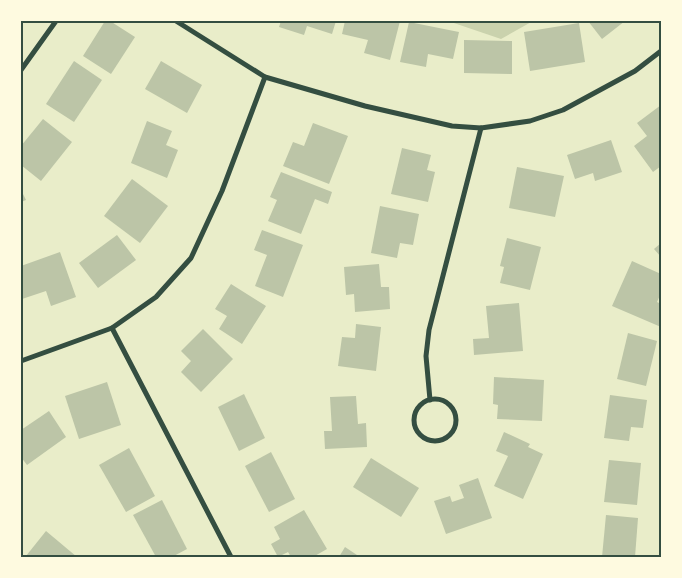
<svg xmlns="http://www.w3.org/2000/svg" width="682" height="578" font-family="Rubik,sans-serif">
<rect width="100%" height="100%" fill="#e9edc9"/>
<path fill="#cad2ad" d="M448 21H533L501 39Z"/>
<g fill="#bcc5a7">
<path d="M105 21H110L135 37 111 74 83 56Z"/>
<path d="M281 21H336L332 34 307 26 304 35 279 27Z"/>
<path d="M345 21H400L390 60 364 53 368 40 342 34Z"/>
<path d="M588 21H625L602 39Z"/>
<path d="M409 22 459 32 453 59 428 54 426 67 400 62Z"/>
<path d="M579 23 585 62 530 71 524 32Z"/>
<path d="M464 40 512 41V74L464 73Z"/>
<path d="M74 61 102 80 74 122 46 104Z"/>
<path d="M161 61 202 85 187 113 145 89Z"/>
<path d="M661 105V166L653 172 634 146 647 136 637 123Z"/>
<path d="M43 119 72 142 41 181 21 165V146Z"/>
<path d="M147 121 172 131 166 145 178 150 167 178 131 163Z"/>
<path d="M313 123 348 136 329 184 283 166 293 142 304 146Z"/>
<path d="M611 140 622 172 595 181 593 173 575 179 567 155Z"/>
<path d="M402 148 431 155 427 170 435 172 428 202 391 194Z"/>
<path d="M517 167 564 176 555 217 509 208Z"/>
<path d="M281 172 332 192 328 204 315 199 301 234 268 221 277 200 270 197Z"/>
<path d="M132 179 168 206 140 243 104 216Z"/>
<path d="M21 190 26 200 21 202Z"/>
<path d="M380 206 419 214 413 245 400 243 397 258 371 253Z"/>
<path d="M262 230 303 245 283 297 255 286 267 255 254 250Z"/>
<path d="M117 235 136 260 98 288 79 263Z"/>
<path d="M507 238 541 247 530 290 500 283 504 267 500 266Z"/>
<path d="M661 243V257L654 249Z"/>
<path d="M60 252 76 297 51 306 46 291 22 299 21 266Z"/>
<path d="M632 261 661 274V293L657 302 661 304V327L612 306Z"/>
<path d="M379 264 381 287H389L390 309 355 312 354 294 346 295 344 267Z"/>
<path d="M231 284 266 306 242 344 219 329 227 316 215 309Z"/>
<path d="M519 303 523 351 474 355 473 339 489 338 486 306Z"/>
<path d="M356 324 381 327 376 371 338 366 342 337 355 338Z"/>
<path d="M203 329 233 359 201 392 181 372 191 361 181 351Z"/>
<path d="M628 333 657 341 646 386 617 379Z"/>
<path d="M494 377 544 380 542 421 497 419 498 405 493 404Z"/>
<path d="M107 382 121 425 79 439 65 396Z"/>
<path d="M244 394 265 438 239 451 218 407Z"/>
<path d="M610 395 647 400 643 428 631 427 629 441 604 438Z"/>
<path d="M356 396 358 424 366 423 367 447 325 449 324 431H332L330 397Z"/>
<path d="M49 411 66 437 27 465 21 457V430Z"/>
<path d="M504 432 530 444 528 447 543 454 523 499 494 486 508 456 496 451Z"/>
<path d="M129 448 155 496 126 512 99 465Z"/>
<path d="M271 452 295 499 269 512 245 466Z"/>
<path d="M371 458 419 488 401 517 353 487Z"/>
<path d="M609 460 641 463 637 505 604 502Z"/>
<path d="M478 478 492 518 446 534 434 501 450 496 452 502 464 498 459 485Z"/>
<path d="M162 500 187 549 172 557H156L133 515Z"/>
<path d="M304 510 327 549 313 557H291L288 552 278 557 271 544 280 539 274 527Z"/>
<path d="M606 515 638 518 635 557H602Z"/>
<path d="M46 531 77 557 26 556Z"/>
<path d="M345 547 360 557H339Z"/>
</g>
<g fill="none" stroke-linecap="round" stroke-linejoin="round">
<g stroke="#344e41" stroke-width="5">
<path d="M176 21 265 77 365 106 452 126 481 128 530 121 563 110 635 71 661 51"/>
<path d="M21 70 56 21"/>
<path d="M112 328 231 557"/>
<path d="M21 361 112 328 156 297 191 258 222 191 265 77"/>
<circle cx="435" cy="420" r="21"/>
<path d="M430 400 426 356 429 330 481 128"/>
</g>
</g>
<rect width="682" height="578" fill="none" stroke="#fefae0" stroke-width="45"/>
<rect x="22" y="22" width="638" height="534" fill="none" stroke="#344e41" stroke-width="2"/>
</svg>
